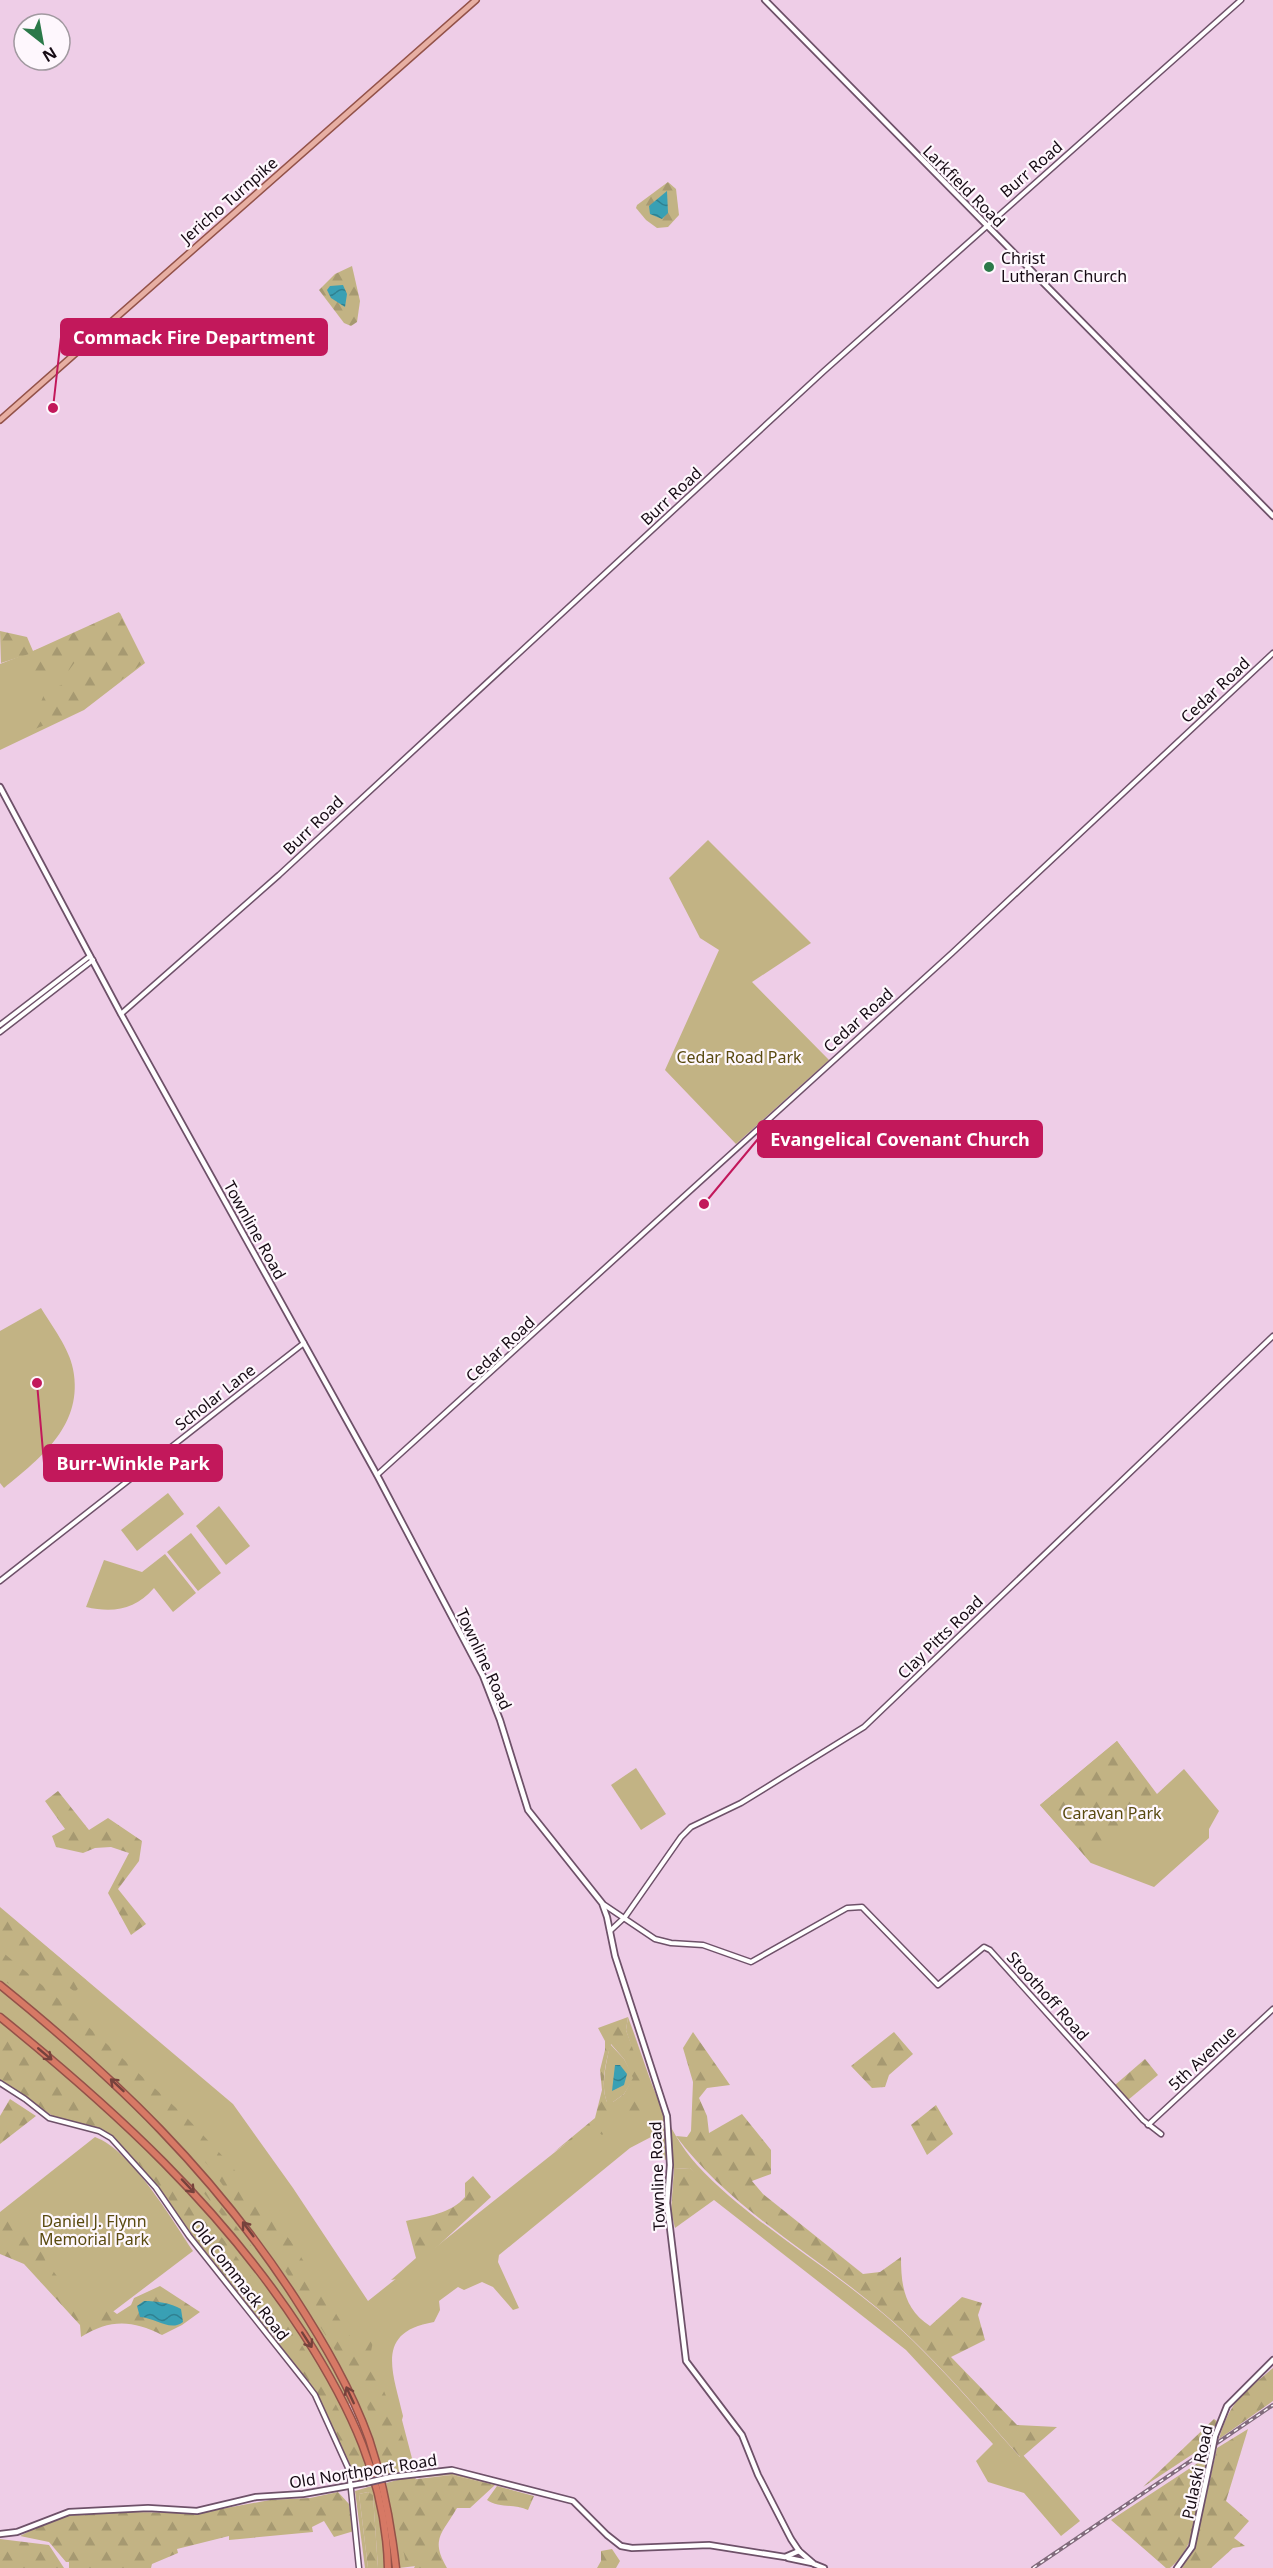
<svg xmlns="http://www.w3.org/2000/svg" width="1273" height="2568" font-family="'Noto Sans',sans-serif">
<defs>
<pattern id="forest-firs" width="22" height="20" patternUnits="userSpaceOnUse" patternTransform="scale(1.5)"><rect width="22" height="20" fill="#c2b384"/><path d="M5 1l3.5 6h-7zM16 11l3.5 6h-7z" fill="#a69971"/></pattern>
<pattern id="water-waves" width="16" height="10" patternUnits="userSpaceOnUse" patternTransform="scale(1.5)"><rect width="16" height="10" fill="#39a0b4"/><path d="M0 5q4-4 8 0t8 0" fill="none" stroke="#2f8191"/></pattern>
</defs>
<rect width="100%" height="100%" fill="#eecde7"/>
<g fill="#c2b384">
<path d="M120 613 145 663 84 710 0 750V664L67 638Z"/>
<path d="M708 840 811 943 752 982 829 1060 736 1144 665 1070 719 950 700 938 669 878Z"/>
<path d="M41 1308C52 1326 69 1348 73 1369 84 1424 42 1457 4 1488L0 1483V1331Z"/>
<path d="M168 1493 184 1514 137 1551 121 1530Z"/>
<path d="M219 1506 250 1546 226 1565 196 1526Z"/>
<path d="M191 1533 221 1573 198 1591 167 1552Z"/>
<path d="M165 1554 196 1593 173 1612 154 1588C135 1610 113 1613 86 1607L104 1560 142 1572Z"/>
<path d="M1117 1741 1157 1794 1184 1769 1219 1811 1209 1829V1838L1154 1887 1091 1863 1040 1805Z"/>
<path d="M636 1768 666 1814 641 1830 611 1785Z"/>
<path d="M0 1907 233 2104 293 2188 368 2301 643 2082 626 2030 628 2017C647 2067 661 2125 697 2165 747 2219 818 2260 875 2307 926 2348 976 2408 1020 2457L1023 2455 1080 2521 1061 2536 1024 2493 988 2482 976 2461 993 2444 906 2350 714 2200V2194L690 2168 674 2169 655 2148V2138L651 2137 630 2148 499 2255 498 2262 519 2308 513 2310 493 2287 482 2282 464 2290 458 2287 439 2301 440 2310 434 2322C374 2332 393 2372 403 2416L402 2420 414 2466 417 2468 382 2476C371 2445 362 2412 347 2382 268 2220 138 2094 0 1981Z"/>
<path d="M0 1987C146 2105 267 2232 351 2402L349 2404C291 2301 219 2210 134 2129 92 2088 45 2051 0 2013Z"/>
<path d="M0 2019C151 2147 307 2285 373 2478L355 2482 314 2389 195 2240 148 2175 113 2138 99 2130 53 2116 0 2082Z"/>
<path d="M610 2044 624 2059 634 2078 624 2094 613 2102H607C600 2085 607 2061 610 2044Z"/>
<path d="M95 2137C131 2150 171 2218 193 2251L102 2320 85 2325 0 2226V2212Z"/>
<path d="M438 2474H461L496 2482 495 2485 452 2475 416 2478 396 2508 402 2532 416 2566 399 2568 386 2483 416 2475Z"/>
<path d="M375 2485 386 2568H378L373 2496 368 2492 359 2494 368 2568H365L355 2491Z"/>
</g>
<g fill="url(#forest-firs)" fill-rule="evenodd">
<path d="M668 182 676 189 679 215 668 227 657 228 646 220 636 208 637 205Z"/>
<path d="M352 266 360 301 357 322 351 326 344 323 319 290 335 274Z"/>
<path d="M119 612 143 663 83 709 35 729V717L45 692 89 673 87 664 75 662 67 673 61 675 53 661H47L48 671 39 676 33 673 29 654 1 663 0 631 27 637 33 651Z"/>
<path d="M1117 1741 1160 1800 1158 1804 1091 1863 1040 1805Z"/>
<path d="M58 1791 89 1830 108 1818 142 1841 139 1861 118 1889 146 1924 131 1935 108 1893 129 1853 111 1847 95 1848 83 1853 56 1847 52 1836 65 1829 45 1801Z"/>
<path d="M0 1908 86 1980 75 1992 0 1935Z"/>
<path d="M0 1950 55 1996 188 2119 229 2163 293 2244 356 2346 374 2337 370 2356 414 2466 385 2471 364 2396 277 2258 207 2164 177 2130 122 2082 107 2062 0 1977Z"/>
<path d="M0 1993 15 2004 153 2129 195 2173 264 2262 262 2264 193 2180 144 2130 0 2002Z"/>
<path d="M628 2017 626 2030 645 2083 639 2094 647 2102 659 2101 663 2108 658 2107 647 2120 642 2114 623 2119 621 2108 615 2111 611 2127 602 2135 591 2126 554 2152 595 2118 602 2090 600 2070 605 2050V2041L598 2028ZM611 2044 624 2059 633 2078 624 2094 613 2102H607C600 2086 606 2060 611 2044Z"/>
<path d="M0 2031C15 2049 26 2062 49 2071L58 2087 78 2096 106 2117 173 2181 224 2240 300 2342 326 2385 371 2474 356 2477 315 2389 191 2233 163 2190 114 2136 103 2129 51 2114 0 2078Z"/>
<path d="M693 2032 730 2085 707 2088 699 2098 707 2116 709 2133 742 2114 771 2150V2174L752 2181 763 2194 863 2274 880 2272 901 2257C901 2285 904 2309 930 2326L962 2297 982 2303 978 2315 985 2340 951 2357 1017 2425 1057 2427 1021 2458C975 2406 929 2351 876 2307 809 2251 729 2207 676 2136L687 2137 691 2131 693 2082 683 2048Z"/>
<path d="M894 2032 913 2054 889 2075 885 2087 872 2088 851 2066Z"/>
<path d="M1145 2059 1158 2075 1128 2100 1115 2085Z"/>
<path d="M10 2099 36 2116 0 2144V2116Z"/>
<path d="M936 2105 953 2134 927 2155 911 2125Z"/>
<path d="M690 2168 716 2190 714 2200 675 2228 671 2211 674 2169Z"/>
<path d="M473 2176 491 2197 403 2278 391 2280 416 2258 406 2221C427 2216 451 2214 465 2197V2183Z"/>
<path d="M0 2216 33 2229 41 2238 45 2260 85 2314 109 2308 117 2314 131 2305 134 2298 160 2286 200 2312 182 2325 162 2335C132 2320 110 2319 81 2337L80 2325 24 2264 0 2254Z"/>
<path d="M1273 2368V2401L1219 2439C1231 2399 1243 2394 1273 2368Z"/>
<path d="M1214 2419 1217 2421 1211 2442 1143 2487Z"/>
<path d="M1248 2429 1226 2501 1249 2521 1234 2538 1245 2546 1233 2548 1211 2568H1182L1195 2547 1217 2448Z"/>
<path d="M1207 2457C1201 2494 1201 2542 1170 2568H1166L1111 2520Z"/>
<path d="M452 2475 495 2485 470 2508H457C442 2534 430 2539 447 2568H414L415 2566 406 2564 392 2492 400 2481Z"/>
<path d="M497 2486 534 2496 528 2510C516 2504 498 2508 487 2500Z"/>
<path d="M338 2492 349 2504 354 2531 334 2537 324 2521 312 2527 313 2532 229 2540V2536L177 2549 178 2553 152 2564 151 2568H69V2562H66L49 2542 20 2536 59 2516 129 2512 199 2513 270 2500 310 2498Z"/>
<path d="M368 2492 373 2495 378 2568H368L359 2494Z"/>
<path d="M0 2539 49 2545 64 2568H0Z"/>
<path d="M612 2549 620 2561 616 2568H597L601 2561V2551Z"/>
</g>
<g fill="url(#water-waves)">
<path d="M667 191 668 213 662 219 650 214 649 206Z"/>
<path d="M343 285 347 294 345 307 331 298 327 290 330 286Z"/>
<path d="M615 2065H620L627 2074 624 2085 612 2091Z"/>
<path d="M144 2301C156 2301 171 2303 181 2309L183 2322C170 2332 156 2318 140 2317L137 2306Z"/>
</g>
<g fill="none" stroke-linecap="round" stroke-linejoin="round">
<g stroke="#6e5169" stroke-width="7">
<g id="tertiary">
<path d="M121 1014 279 875 824 371 1241 0"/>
<path d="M0 1025 90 956"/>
<path d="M0 1032 93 960"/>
<path d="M377 1475 952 953 1273 653"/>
<path d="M0 1581 304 1343"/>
<path d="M603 1904 655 1939 671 1943 703 1945 751 1962 847 1908 862 1907 938 1985 984 1947 990 1950 1143 2120 1161 2134"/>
<path d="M610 1931 625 1917 681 1837 691 1827 741 1803 864 1727 1273 1336"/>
<path d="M0 2083 25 2099 49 2118 99 2131 111 2138 156 2188 189 2236 306 2383 315 2395 349 2470 359 2568"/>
<path d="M1148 2125 1273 2009"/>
</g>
</g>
<g stroke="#6e5169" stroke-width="8">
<g id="secondary">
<path d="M765 0 1273 516"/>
<path d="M0 787 121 1014 377 1475 483 1676 500 1720 528 1810 602 1903 607 1917 615 1956 667 2116 670 2165 667 2203 686 2361 742 2435 758 2475 791 2539 799 2551 814 2564 824 2568"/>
<path d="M1215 2436 1227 2406 1273 2360"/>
<path d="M391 2477 452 2470 573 2501 607 2535 621 2546 632 2548 709 2545 785 2557 799 2551"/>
<path d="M0 2534 17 2532 69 2512 148 2508 197 2511 256 2497 303 2494 365 2483"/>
<path d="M788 2558 812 2563"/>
<path d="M1177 2568 1192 2547 1211 2457"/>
</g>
</g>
<g stroke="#935249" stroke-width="8">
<path id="primary" d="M0 420 476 0"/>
</g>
<g stroke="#935249" stroke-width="9">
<g id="motorway">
<path d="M0 1985C116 2079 213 2172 295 2298 324 2343 351 2389 369 2439 383 2481 391 2524 396 2568"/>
<path d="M0 2017C116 2111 221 2207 303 2333 350 2406 386 2480 388 2568"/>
</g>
</g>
<use href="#tertiary" stroke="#fff" stroke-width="4"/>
<use href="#secondary" stroke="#fff" stroke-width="4.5"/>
<use href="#primary" stroke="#e7afa3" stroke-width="5"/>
<use href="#motorway" stroke="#d77965" stroke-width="6"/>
<g stroke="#816b7c" stroke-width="4">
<path id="rail" d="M1033 2568 1273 2405"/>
</g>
<use href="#rail" stroke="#fef7fd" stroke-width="1.5" stroke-dasharray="4.5" stroke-linecap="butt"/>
<g stroke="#6e5169" stroke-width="8" stroke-linecap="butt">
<g id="secondary-bridge">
<path d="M1211 2457 1215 2436"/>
<path d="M365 2483 391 2477"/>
</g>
</g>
<use href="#secondary-bridge" stroke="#fff" stroke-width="4.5"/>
</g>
<defs><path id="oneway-shaft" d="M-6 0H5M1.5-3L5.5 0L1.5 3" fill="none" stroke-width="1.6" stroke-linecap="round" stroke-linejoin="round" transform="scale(1.5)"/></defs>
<g stroke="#76423c">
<use href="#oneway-shaft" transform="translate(45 2054) rotate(40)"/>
<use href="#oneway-shaft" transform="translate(117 2085) rotate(-137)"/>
<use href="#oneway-shaft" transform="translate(188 2186) rotate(47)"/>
<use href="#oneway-shaft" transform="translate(248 2229) rotate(-127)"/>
<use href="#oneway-shaft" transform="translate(307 2340) rotate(57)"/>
<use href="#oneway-shaft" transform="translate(350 2395) rotate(-115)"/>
</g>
<circle fill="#2b7949" stroke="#fef7fd" stroke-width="2" cx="989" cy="267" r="6"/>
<g text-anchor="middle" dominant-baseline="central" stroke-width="4.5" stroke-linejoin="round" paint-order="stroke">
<g font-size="16" fill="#160b14" stroke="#fef7fd">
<text transform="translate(1031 169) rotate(-41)">Burr Road</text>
<text transform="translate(964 186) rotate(45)">Larkfield Road</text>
<text transform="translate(229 200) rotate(-41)">Jericho Turnpike</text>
<text transform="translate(671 496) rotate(-43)">Burr Road</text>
<text transform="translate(1215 690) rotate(-43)">Cedar Road</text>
<text transform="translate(313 825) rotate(-44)">Burr Road</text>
<text transform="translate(858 1020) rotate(-42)">Cedar Road</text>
<text transform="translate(255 1230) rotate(61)">Townline Road</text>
<text transform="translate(500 1349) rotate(-43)">Cedar Road</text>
<text transform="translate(215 1397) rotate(-38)">Scholar Lane</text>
<text transform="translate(940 1637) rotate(-44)">Clay Pitts Road</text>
<text transform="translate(484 1659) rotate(65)">Townline Road</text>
<text transform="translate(1048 1996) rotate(48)">Stoothoff Road</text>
<text transform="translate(1202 2058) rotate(-43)">5th Avenue</text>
<text transform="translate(657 2176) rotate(-92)">Townline Road</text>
<text transform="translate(240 2280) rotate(52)">Old Commack Road</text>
<text transform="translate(363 2471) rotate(-9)">Old Northport Road</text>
<text transform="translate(1197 2472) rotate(-78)">Pulaski Road</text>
</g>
<g font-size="16" fill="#160b14" stroke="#fef7fd" text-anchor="start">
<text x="1001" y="258">Christ<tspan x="1001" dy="18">Lutheran Church</tspan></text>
</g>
<g font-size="16" fill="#594a10" stroke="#fef7fd">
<text x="739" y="1057">Cedar Road Park</text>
<text x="1112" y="1813">Caravan Park</text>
<text x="94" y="2221">Daniel J. Flynn<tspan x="94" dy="18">Memorial Park</tspan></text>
</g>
</g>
<path fill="none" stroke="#c2185b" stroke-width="2" d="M53 408L61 337M704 1204L758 1139M37 1383L44 1463"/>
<g fill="#c2185b" stroke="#fef7fd" stroke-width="2">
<circle cx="53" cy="408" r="6"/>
<circle cx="704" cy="1204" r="6"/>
<circle cx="37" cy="1383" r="6"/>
</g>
<g fill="#c2185b" stroke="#c2185b" stroke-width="2">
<rect x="61" y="319" width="266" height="36" rx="6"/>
<rect x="758" y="1121" width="284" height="36" rx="6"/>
<rect x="44" y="1445" width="178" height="36" rx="6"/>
</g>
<g font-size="18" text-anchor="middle" font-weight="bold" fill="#fff">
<text x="194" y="344">Commack Fire Department</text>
<text x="900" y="1146">Evangelical Covenant Church</text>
<text x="133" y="1470">Burr-Winkle Park</text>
</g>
<g transform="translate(42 42) rotate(149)"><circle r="28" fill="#fef7fd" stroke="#a199a0" stroke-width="1.5"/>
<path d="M0-4.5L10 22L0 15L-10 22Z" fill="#2b7949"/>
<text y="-9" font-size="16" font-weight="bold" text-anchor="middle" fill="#160b14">N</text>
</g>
</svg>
